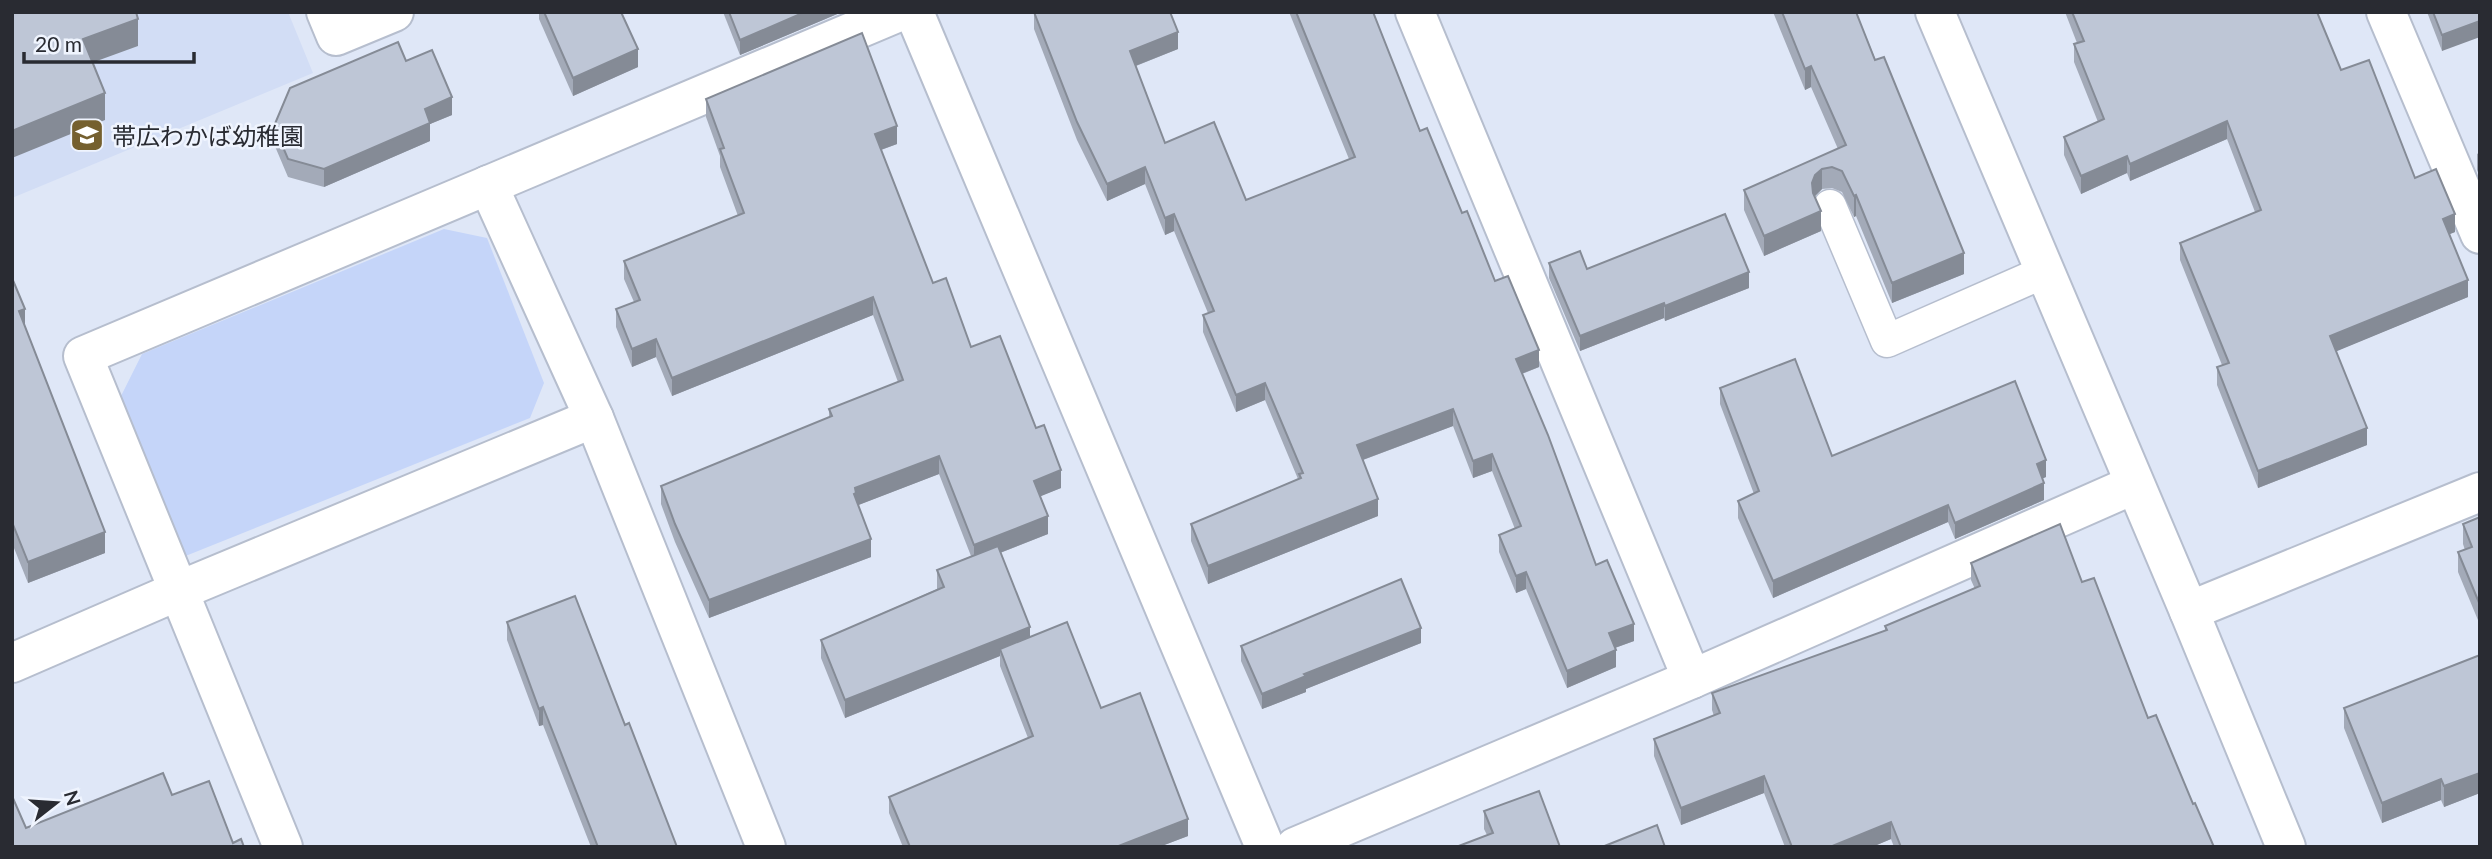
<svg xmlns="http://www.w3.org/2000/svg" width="2492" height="859" font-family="Lato,'Noto Sans JP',sans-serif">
<rect width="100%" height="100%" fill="#dfe7f7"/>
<path fill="#d2ddf5" d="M12 12H288L313 73 12 198Z"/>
<path fill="#c5d5f9" d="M444 229 487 238 544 383 530 418 183 557 120 398 142 354Z"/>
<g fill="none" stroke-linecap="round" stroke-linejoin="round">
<g stroke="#b6bece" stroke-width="35">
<path id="lane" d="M1830 206 1887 341 2044 272"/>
</g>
<g stroke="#b6bece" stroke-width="42">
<g id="street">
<path d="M326 12 336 36 394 12"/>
<path d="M914 12 1265 847"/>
<path d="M1415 12 1692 679"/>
<path d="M1935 12 2189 611 2286 847"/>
<path d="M2386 12 2480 234"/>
<path d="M488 185 594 418 766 847"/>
<path d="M2189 611 2480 492"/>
<path d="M12 663 178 591 594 418"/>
<path d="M283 847 83 356 899 12"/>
<path d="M1295 847 1692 679 2133 485"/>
</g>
</g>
<use href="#lane" stroke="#fff" stroke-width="32"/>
<use href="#street" stroke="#fff" stroke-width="38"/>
</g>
<g fill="#a3aab8">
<path d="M539 12H621L638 67 573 96 539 19Z"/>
<path d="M723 12H842L740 55Z"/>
<path d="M1034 12 1178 49 1136 66 1165 143 1246 200 1349 159 1289 12H1373L1420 131 1539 367 1522 374 1596 565 1634 641 1615 648 1616 667 1567 688 1526 589 1516 593 1499 552V535L1515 529 1492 471 1473 478 1453 426 1363 460 1378 516 1208 584 1191 541V524L1298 479 1265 400 1236 412 1203 332V315L1208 313 1174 231 1165 235 1145 184 1107 201 1077 140 1034 29Z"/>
<path d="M1773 12H1856L1964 274 1892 303 1856 216 1854 217 1842 192 1832 188 1822 189 1815 196 1821 231 1764 256 1744 210V190L1838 149 1811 87 1805 90Z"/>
<path d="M2065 12H2317L2341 70 2415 178 2455 232 2449 234 2468 297 2336 351 2367 445 2258 488 2217 385V367L2222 365 2180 260V243L2255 212 2227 139 2130 181 2127 173 2081 194 2064 155V137L2098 122 2074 62V44L2077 43Z"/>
<path d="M2427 12H2480L2442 51Z"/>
<path d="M406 61 452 115 430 124V141L324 187 288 177 274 144V126Z"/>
<path d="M706 99 897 144 881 150 933 283 971 347 1036 428 1061 488 1040 496 1048 534 1000 553 1030 637 1101 708 1188 836 1159 847H903L889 813V797L1028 738 1000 666V656L845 718 821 658V640L937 589V570L971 556 939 474 858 505 871 557 709 618 675 542 661 504V486L829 418V409L898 382 873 315 672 396 656 357 632 367 616 327V309L634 302 624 279V261L738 216 720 167V156L706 117Z"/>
<path d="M2480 152V177L2477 170V154Z"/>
<path d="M1549 263 1587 269 1749 288 1665 321 1664 318 1580 351 1549 278Z"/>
<path d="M12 278 25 328 105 553 28 583 12 543Z"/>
<path d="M1720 388 1832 456 2046 477 2042 478 2044 500 1955 539 1948 522 1773 598 1738 518V501L1754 494 1720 404Z"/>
<path d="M2480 517V625L2458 572V552L2465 550 2463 544V524Z"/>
<path d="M1971 563 2082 582 2148 718 2214 847H1894L1891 839 1872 847H1785L1764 793 1681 825 1654 756V739L1714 716 1712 710V693L1885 631V626L1975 589 1971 580Z"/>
<path d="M507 622 677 847H591L543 725 539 726 507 640Z"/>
<path d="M1421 643 1306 689V692L1262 709 1241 661V646Z"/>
<path d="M2480 655V793L2444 807 2441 800 2382 823 2344 728V708Z"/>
<path d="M1484 811 1560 847 1487 835 1484 829Z"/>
</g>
<g fill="#858b96">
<path d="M805 12H842L740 55V40Z"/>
<path d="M138 19V46L83 66V39Z"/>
<path d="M2480 21V37L2442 51V35Z"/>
<path d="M1178 32V49L1130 68V51Z"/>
<path d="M638 49V67L573 96V78Z"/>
<path d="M1811 66V87L1805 90V69Z"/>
<path d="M105 93V120L12 158V131Z"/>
<path d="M452 97V115L430 124V141L324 187V169L425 109Z"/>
<path d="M2227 121V139L2130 181V164Z"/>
<path d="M897 126V144L875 152V134Z"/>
<path d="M2127 156V173L2081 194V176Z"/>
<path d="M1145 167V184L1107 201V184Z"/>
<path d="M1822 169V189L1815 196 1812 203V183L1815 175Z"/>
<path d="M1856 195V216L1854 217V196Z"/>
<path d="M1821 211V231L1764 256V236Z"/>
<path d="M1174 214V231L1165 235V218Z"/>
<path d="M2455 214V232L2443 237V219Z"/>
<path d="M1964 253V274L1892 303V283Z"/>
<path d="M1749 272V288L1665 321V306Z"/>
<path d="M2468 280V297L2330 354V336Z"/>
<path d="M873 297V315L672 396V378Z"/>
<path d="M1664 303V318L1580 351V336Z"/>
<path d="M25 309V330L19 311Z"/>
<path d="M656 339V357L632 367V349Z"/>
<path d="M1539 350V367L1516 376V359Z"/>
<path d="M1265 383V400L1236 412V395Z"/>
<path d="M1453 409V426L1357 462V445Z"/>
<path d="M2367 428V445L2258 488V471Z"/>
<path d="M1492 454V471L1473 478V461Z"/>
<path d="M939 456V474L856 506 854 494 855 488Z"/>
<path d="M2046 460V477L2037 481V464Z"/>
<path d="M1061 470V488L1034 499V481Z"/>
<path d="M2044 483V500L1955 539V523Z"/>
<path d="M1378 499V516L1208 584V566Z"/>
<path d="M1948 505V522L1773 598V581Z"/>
<path d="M1048 516V534L974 563V545Z"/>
<path d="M105 532V553L28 583V562Z"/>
<path d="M871 539V557L709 618V600Z"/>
<path d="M1526 572V589L1516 593V576Z"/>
<path d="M1634 624V641L1609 650V633Z"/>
<path d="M1030 627V645L1000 649V656L845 718V700Z"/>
<path d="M1421 628V643L1306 689V692L1262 709V694L1304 674Z"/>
<path d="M1616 650V667L1567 688V671Z"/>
<path d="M543 707V725L539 726V709Z"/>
<path d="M2480 772V793L2444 807V786Z"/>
<path d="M1764 776V793L1681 825V808Z"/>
<path d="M2441 779V800L2382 823V803Z"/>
<path d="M1188 819V836L1159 847H1116Z"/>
<path d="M1891 822V839L1872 847H1830Z"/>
</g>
<g fill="#bec6d6" stroke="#858b96" stroke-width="2">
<path d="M12 12H136L138 19 83 39 105 93 12 131Z"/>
<path d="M544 12H621L638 49 573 78Z"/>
<path d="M729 12H805L740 40Z"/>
<path d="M1034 12H1170L1178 32 1130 51 1165 143 1214 122 1246 200 1355 157 1296 12H1373L1420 131 1427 128 1462 213 1467 211 1495 281 1508 276 1539 350 1516 359 1548 435 1596 565 1607 560 1634 624 1609 633 1616 650 1567 671 1526 572 1516 576 1499 535 1521 526 1492 454 1473 461 1453 409 1357 445 1378 499 1208 566 1191 524 1301 478 1299 474 1303 473 1265 383 1236 395 1203 315 1214 311 1174 214 1165 218 1145 167 1107 184 1077 122Z"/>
<path d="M1782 12H1856L1875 60 1884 57 1964 253 1892 283 1856 195 1854 196 1842 171 1832 167 1822 169 1815 175 1812 183 1813 193 1821 211 1764 236 1744 190 1846 145 1811 66 1805 69Z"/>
<path d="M2072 12H2317L2341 70 2369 60 2415 178 2436 169 2455 214 2443 219 2468 280 2330 336 2367 428 2258 471 2217 367 2229 363 2180 243 2261 210 2227 121 2130 164 2127 156 2081 176 2064 137 2104 119 2074 44 2084 41Z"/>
<path d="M2433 12H2480V21L2442 35Z"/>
<path d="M862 33 897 126 875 134 933 283 946 278 971 347 1000 336 1036 428 1044 425 1061 470 1034 481 1048 516 974 545 939 456 855 488 856 493 854 494 871 539 709 600 675 524 661 486 832 416 829 409 903 380 873 297 672 378 656 339 632 349 616 309 640 300 624 261 744 213 720 149 724 148 706 99Z"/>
<path d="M398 42 406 61 432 50 452 97 425 109 430 123 324 169 288 159 274 126 290 88Z"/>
<path d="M1725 214 1749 272 1665 306 1664 303 1580 336 1549 263 1580 251 1587 269Z"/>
<path d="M12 278 25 309 19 311 105 532 28 562 12 522Z"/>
<path d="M1795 359 1832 456 2015 381 2046 460 2037 464 2044 483 1955 523 1948 505 1773 581 1738 501 1759 491 1720 388Z"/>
<path d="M2480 517V605L2458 552 2472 547 2463 524Z"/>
<path d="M2060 524 2082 582 2094 578 2148 718 2156 715 2193 804 2195 803 2214 847H1901L1891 822 1830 847H1792L1764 776 1681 808 1654 739 1720 713 1712 693 1887 630 1885 626 1980 586 1971 563Z"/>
<path d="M998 546 1030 627 845 700 821 640 944 587 937 570Z"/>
<path d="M1401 579 1421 628 1304 674 1306 676 1262 694 1241 646Z"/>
<path d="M575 596 625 725 629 723 677 847H598L543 707 539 709 507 622Z"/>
<path d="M1067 622 1101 708 1140 693 1188 819 1116 847H910L889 797 1033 736 1000 649Z"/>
<path d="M2480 655V773L2444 786 2441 779 2382 803 2344 708Z"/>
<path d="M163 773 172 795 209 781 233 843 241 839 244 847H12V796L26 828Z"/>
<path d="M1539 791 1560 847H1456L1493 833 1484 811Z"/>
<path d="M1657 825 1665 847H1602Z"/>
</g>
<defs>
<g id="school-square" transform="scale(1.75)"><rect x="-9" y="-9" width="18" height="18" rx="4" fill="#75602f" stroke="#eff4fe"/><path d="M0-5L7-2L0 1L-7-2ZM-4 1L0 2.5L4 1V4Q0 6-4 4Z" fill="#fff"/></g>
</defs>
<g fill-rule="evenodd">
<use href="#school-square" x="87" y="135"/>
</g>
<g text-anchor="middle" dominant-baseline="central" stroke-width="5" stroke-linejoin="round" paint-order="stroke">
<g font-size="24" fill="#292b32" stroke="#eff4fe" text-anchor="start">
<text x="112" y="135">帯広わかば幼稚園</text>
</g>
</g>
<rect width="2492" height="859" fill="none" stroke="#292b32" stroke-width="28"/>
<g transform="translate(56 803) rotate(73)" stroke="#eff4fe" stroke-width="5" paint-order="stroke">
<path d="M0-5L12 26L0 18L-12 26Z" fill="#292b32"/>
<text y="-10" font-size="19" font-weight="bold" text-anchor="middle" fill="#292b32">N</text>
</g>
<path d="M24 52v10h170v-10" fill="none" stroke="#292b32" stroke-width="3.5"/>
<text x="35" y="52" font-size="21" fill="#292b32" stroke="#eff4fe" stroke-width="5" paint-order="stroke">20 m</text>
</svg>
